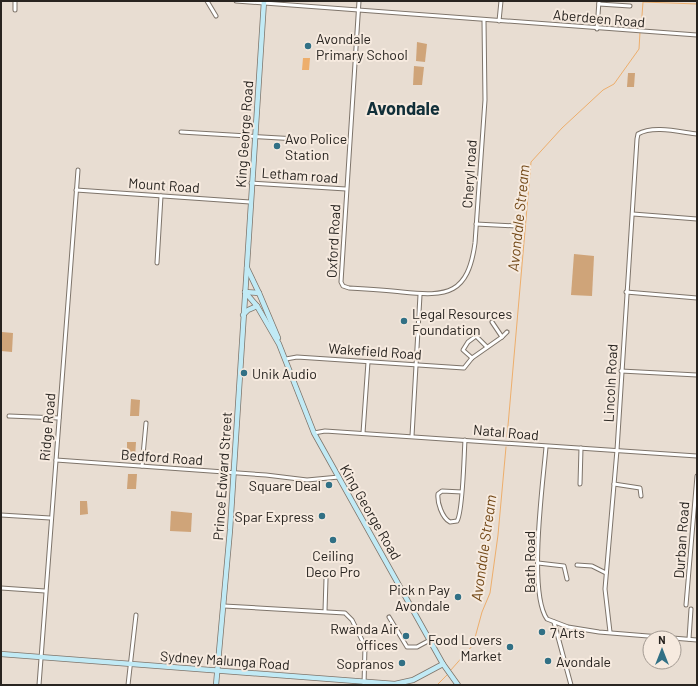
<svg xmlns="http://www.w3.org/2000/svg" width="698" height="686" font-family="Barlow,sans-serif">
<rect width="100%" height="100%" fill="#e8ddd2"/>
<g fill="#cfa479">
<path d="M417 42 427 44 425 62 416 61Z"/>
<path d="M414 66 424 67 422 85H413Z"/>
<path d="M628 73H635L634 87H627Z"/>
<path d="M574 254 594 256 592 296 571 295Z"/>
<path d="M2 332 13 333 12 352 1 351Z"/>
<path d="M131 399 140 400 139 416H130Z"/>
<path d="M127 442H136L135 458H127Z"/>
<path d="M128 474H137L136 489H127Z"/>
<path d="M80 501H87L88 514 80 515Z"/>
<path d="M171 511 192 513 191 532 170 531Z"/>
</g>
<path fill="#edae6c" d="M303 58H310L309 70H302Z"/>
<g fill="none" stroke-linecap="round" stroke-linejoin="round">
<g stroke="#edae6c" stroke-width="1">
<path d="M641 29 643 2 697 4"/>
<path d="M507 437 531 162 562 128 603 90 614 84 639 49 640 32"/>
<path d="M450 671 473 645 482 612 490 593 498 535 506 447"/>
<path d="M437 685 448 674"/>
</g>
<g stroke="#7e746a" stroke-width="5">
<g id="street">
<path d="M207 1 216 16"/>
<path d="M236 1 697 35"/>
<path d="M359 1 341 282 343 286 349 288C367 289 385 290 402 292 448 297 468 294 475 243L485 100 484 21"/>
<path d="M599 4 630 6"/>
<path d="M15 10V1"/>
<path d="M499 21 501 1"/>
<path d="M597 29 599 1"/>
<path d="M181 132 297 139"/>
<path d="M251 183 346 189"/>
<path d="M76 190 250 202"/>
<path d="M633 214 697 219"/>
<path d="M476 224 516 226"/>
<path d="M157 263 161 196"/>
<path d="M626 292 697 298"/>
<path d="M502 337 507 332"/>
<path d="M472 358 463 350 468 342 476 336 487 347"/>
<path d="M286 359 297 357 464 368 472 358 502 337 492 322"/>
<path d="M621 371 697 375"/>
<path d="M9 416 59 418"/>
<path d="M314 433 325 431 697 456"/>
<path d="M363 433 368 362"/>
<path d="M412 436 420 295"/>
<path d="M546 447C543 483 528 592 547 619L568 627 599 632 697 640"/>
<path d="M56 460 266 475 307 480 339 477"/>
<path d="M142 466 146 423"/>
<path d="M580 484 581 448"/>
<path d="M614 484 640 488 641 496"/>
<path d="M462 492 442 491 438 494C437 502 442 518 450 522L457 521C463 513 464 454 465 440"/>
<path d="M1 515 50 518"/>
<path d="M538 563 564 566 567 579"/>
<path d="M577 565 592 566 606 573"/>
<path d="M1 588 45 591"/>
<path d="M686 605 697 476"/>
<path d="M224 606 345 613 352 620 365 646 364 685"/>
<path d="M325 611 326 579"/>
<path d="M389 617 407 647H417L430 640"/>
<path d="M554 622 571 685"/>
<path d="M610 632 605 589 617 450 637 139 638 134C653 125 680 132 697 134"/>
<path d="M689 639 691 609"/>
<path d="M39 685 78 170"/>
<path d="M128 685 136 615"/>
</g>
</g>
<g stroke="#7e746a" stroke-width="6">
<g id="secondary">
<path d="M247 268 259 293 278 338"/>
<path d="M245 292 257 306 279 344 314 433 443 664 458 685"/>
<path d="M245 292 259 293"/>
<path d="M243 315 248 310 257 306"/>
<path d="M1 654 395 684 413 680 443 664"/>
<path d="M216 685 230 530 264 1"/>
</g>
</g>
<use href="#street" stroke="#fff" stroke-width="3"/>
<use href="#secondary" stroke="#c1eaf5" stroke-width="4.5"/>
</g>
<g fill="#317085" stroke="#f6eadf" stroke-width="1.5">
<circle cx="308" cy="46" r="4"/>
<circle cx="277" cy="146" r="4"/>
<circle cx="404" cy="321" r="4"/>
<circle cx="244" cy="373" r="4"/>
<circle cx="329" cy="485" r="4"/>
<circle cx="322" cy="516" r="4"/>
<circle cx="333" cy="540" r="4"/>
<circle cx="458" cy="597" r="4"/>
<circle cx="542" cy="632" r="4"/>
<circle cx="406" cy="636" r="4"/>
<circle cx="510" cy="647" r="4"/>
<circle cx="548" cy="661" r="4"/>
<circle cx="402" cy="663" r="4"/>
</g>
<g text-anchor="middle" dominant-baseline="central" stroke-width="4" stroke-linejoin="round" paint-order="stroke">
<g font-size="14" fill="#282420" stroke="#f6eadf">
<text transform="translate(599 18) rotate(5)">Aberdeen Road</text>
<text transform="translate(244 134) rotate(-86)">King George Road</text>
<text transform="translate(469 174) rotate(-86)">Cheryl road</text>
<text transform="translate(300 175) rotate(4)">Letham road</text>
<text transform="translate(164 185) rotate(4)">Mount Road</text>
<text transform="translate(333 241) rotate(-87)">Oxford Road</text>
<text transform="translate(375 351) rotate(4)">Wakefield Road</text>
<text transform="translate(610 383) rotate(-87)">Lincoln Road</text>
<text transform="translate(47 427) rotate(-85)">Ridge Road</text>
<text transform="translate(506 432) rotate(5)">Natal Road</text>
<text transform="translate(162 457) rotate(4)">Bedford Road</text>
<text transform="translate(222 476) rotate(-86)">Prince Edward Street</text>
<text transform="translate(371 512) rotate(60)">King George Road</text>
<text transform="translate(681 540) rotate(-86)">Durban Road</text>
<text transform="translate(529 562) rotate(-90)">Bath Road</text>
<text transform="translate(225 660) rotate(4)">Sydney Malunga Road</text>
</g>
<g font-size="14" fill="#282420" stroke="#f6eadf" text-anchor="start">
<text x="316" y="38">Avondale<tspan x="316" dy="16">Primary School</tspan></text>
<text x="285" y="138">Avo Police<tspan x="285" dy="16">Station</tspan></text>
<text x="412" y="313">Legal Resources<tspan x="412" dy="16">Foundation</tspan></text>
<text x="252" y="373">Unik Audio</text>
<text x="321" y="485" text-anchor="end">Square Deal</text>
<text x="314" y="516" text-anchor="end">Spar Express</text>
<text x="333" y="555" text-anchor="middle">Ceiling<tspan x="333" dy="16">Deco Pro</tspan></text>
<text x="450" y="589" text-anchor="end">Pick n Pay<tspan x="450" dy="16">Avondale</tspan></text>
<text x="398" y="628" text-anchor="end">Rwanda Air<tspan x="398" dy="16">offices</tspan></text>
<text x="550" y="632">7 Arts</text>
<text x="502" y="639" text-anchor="end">Food Lovers<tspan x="502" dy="16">Market</tspan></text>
<text x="556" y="661">Avondale</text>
<text x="394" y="663" text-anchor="end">Sopranos</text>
</g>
<g font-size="15" font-style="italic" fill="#734918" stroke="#f6eadf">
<text transform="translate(518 218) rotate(-84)">Avondale Stream</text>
<text transform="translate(483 548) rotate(-82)">Avondale Stream</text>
</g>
<g font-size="18" font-weight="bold" fill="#112f39" stroke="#f6eadf">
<text x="403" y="108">Avondale</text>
</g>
</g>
<rect width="698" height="686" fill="none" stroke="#282420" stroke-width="4"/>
<g transform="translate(662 650)"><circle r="19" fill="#f6eadf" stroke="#a49b93"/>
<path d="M0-3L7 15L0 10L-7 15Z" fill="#317085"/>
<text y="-6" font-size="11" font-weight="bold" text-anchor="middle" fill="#282420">N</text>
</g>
</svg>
